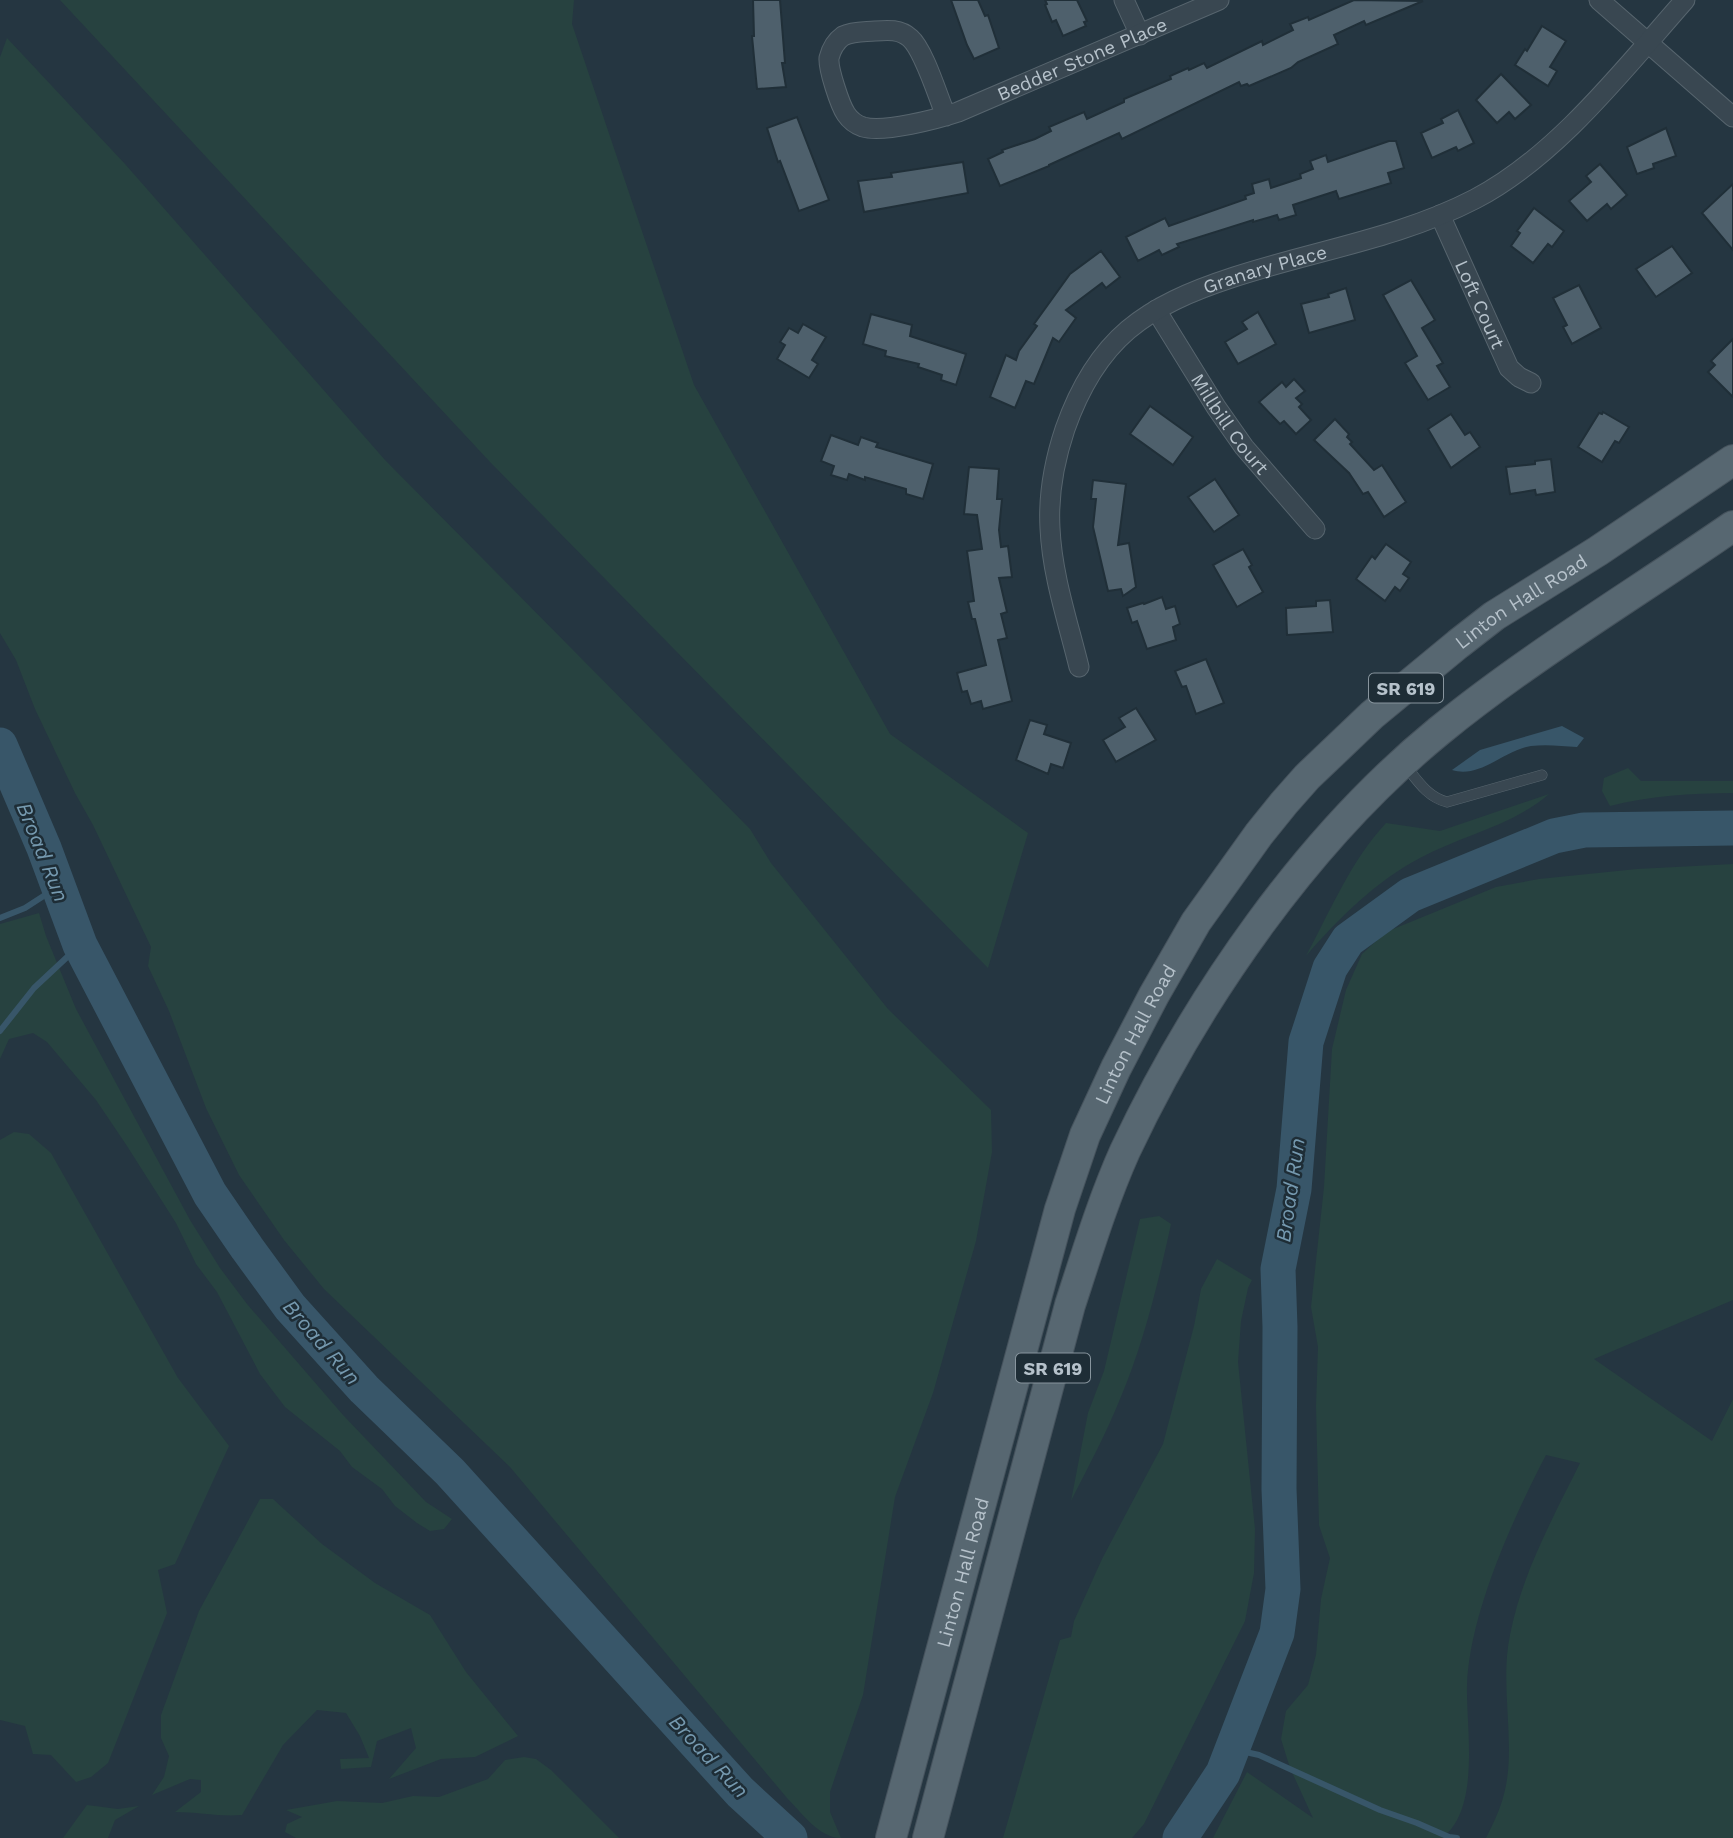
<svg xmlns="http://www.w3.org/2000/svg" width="1733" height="1838" font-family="'Work Sans',sans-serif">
<rect width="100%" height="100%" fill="#253641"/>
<g fill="#274240">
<path d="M60 0H574L572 24 694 385 890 734 1028 833 988 968 491 463Z"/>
<path d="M7 38 125 164 385 460 750 829 771 863 888 1009 991 1110 992 1152 976 1241 933 1393 895 1497 863 1695 830 1792V1812L841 1838C819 1838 802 1813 787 1798L510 1467 324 1289 284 1240 239 1175 206 1108 169 1011 148 966 151 947 93 825 75 793 35 709 16 660 0 633V57Z"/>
<path d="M1628 768 1641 781H1733V793C1692 793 1649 796 1610 806L1602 791 1604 778Z"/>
<path d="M1549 794C1512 826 1462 835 1420 858 1376 881 1338 919 1306 956 1331 910 1350 862 1386 823L1440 831Z"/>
<path d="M1733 864V1300L1594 1359 1712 1441 1733 1399V1838H1486C1493 1824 1500 1810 1504 1794 1517 1746 1499 1687 1510 1635 1522 1573 1553 1518 1580 1463L1546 1455C1513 1518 1469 1615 1467 1686 1466 1728 1481 1809 1442 1838H1213L1247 1772 1313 1818 1290 1768 1281 1739 1286 1711 1308 1685 1316 1655 1321 1599 1330 1558 1319 1525 1316 1406 1318 1347 1311 1307 1324 1187 1332 1049 1346 990 1362 954 1386 932 1496 887 1539 879 1637 869Z"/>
<path d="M39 913 46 936 76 1009 190 1220 220 1268 247 1304 343 1415 426 1502 452 1519 444 1529 430 1531 417 1523 395 1506 382 1489 352 1467 340 1451 285 1407 260 1374 217 1292 196 1264 176 1223 127 1146 96 1100 47 1042 33 1033 9 1039 0 1059V924Z"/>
<path d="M14 1132 29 1134 51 1153 178 1378 229 1446 175 1564 158 1570 167 1613 108 1763 91 1777 76 1782 51 1755 33 1754 25 1726 0 1720V1140Z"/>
<path d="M1159 1216 1171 1224C1159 1280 1143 1346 1120 1399 1106 1434 1088 1467 1071 1501L1088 1413 1104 1371 1140 1219Z"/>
<path d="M1217 1259 1252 1280 1248 1288 1241 1321 1238 1362 1255 1529 1254 1573 1245 1621 1144 1824 1132 1838H1003L1060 1640 1071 1637 1074 1621 1102 1559 1163 1444 1194 1326 1201 1289Z"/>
<path d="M260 1499H273L322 1544 375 1583 430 1615 466 1672 518 1736 475 1757 441 1759 389 1779 416 1748 411 1728 377 1741 371 1767 341 1769 340 1759 369 1758 360 1736 346 1713 317 1710 283 1745 242 1815C220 1817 198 1812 175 1812L201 1792V1780L190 1779 152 1795 164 1777 169 1756 161 1738V1715L199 1611Z"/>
<path d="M524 1757 536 1759 551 1770 619 1838H296L285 1832 287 1824 302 1817 286 1810 337 1801 382 1803 413 1796 439 1797 488 1779 505 1760Z"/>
<path d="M87 1805 118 1809 139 1806 115 1820 108 1838H63Z"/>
</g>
<path fill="#385669" d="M1562 726 1584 738 1577 747C1562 746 1546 744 1531 746 1504 750 1480 779 1452 770L1480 750Z"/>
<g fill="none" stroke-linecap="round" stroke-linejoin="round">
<g stroke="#385669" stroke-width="6">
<path d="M0 918 25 908 59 886"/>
<path d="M0 1031 34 988 80 945"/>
<path d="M1232 1749 1259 1755 1380 1810 1417 1823 1449 1837 1457 1838"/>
</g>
<g stroke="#385669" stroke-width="35">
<path d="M0 745 44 848 80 945 210 1194 247 1248 290 1307 364 1389 450 1472 740 1792 790 1838"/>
<path d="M1180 1838 1223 1773 1277 1633 1283 1589 1279 1489 1280 1327 1278 1269 1294 1189 1306 1042 1330 968 1348 940 1410 895 1554 836 1584 830 1733 828"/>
</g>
</g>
<g fill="#4e606c" stroke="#202f38" stroke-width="2">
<path d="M753 0H780L785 63H782L786 87 757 89 752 36H754Z"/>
<path d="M951 0H978L985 16 988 15 999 48 974 59 967 45Z"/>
<path d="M1045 0H1077L1087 21 1084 22 1086 26 1063 36 1056 20 1052 22 1045 5 1047 4Z"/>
<path d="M1354 0 1423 1 1366 25 1364 21 1334 35 1338 44 1298 62 1291 68 1249 86 1247 84 1241 86 1239 82 1122 139 1119 133 1049 165V166L1000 186 988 159 1003 152 1002 150 1035 139 1051 131 1049 127 1084 112 1087 119 1124 102V99L1171 79 1170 76 1188 68 1189 70 1204 63 1207 68 1262 41 1263 45 1293 30 1290 24 1308 17 1309 20Z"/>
<path d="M1542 26 1566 41 1550 67 1557 71 1548 86 1515 65 1525 49 1527 51Z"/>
<path d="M1501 74 1531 105 1515 119 1509 112 1497 123 1476 100Z"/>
<path d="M1458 110 1474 143 1458 151 1456 147 1432 158 1421 133 1443 123 1441 119Z"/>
<path d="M797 117 829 200 799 211 780 161 778 162 767 128Z"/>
<path d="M1666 128 1676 156 1653 164 1654 168 1637 174 1627 147Z"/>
<path d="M1389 141H1396L1404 168 1388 173 1391 183 1339 199 1336 191 1293 205 1296 215 1279 220 1277 215 1253 222V220L1177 244 1179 247 1162 255 1159 250 1138 261 1126 237 1165 218 1169 226 1246 199 1245 196 1254 193 1252 184 1269 179 1271 188 1301 178 1300 174 1313 169 1310 161 1326 155 1328 162Z"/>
<path d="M963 162 968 193 864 212 858 181 892 177 891 173Z"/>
<path d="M1600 164 1627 195 1611 209 1607 204 1587 221 1569 201 1591 182 1586 176Z"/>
<path d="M1733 184V250L1702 213Z"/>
<path d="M1534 208 1564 231 1552 247 1548 244 1533 263 1511 246 1520 233 1517 231Z"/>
<path d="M1672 246 1692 273 1656 297 1636 269Z"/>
<path d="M1101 251 1120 277 1106 288 1102 283 1066 310 1076 318 1059 342 1053 338 1034 384 1026 381 1015 408 990 397 1006 355 1016 360 1019 351 1037 326 1034 324 1070 274Z"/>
<path d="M1411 280 1435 320 1422 328 1443 363 1437 366 1450 387 1428 400 1405 363 1417 356 1383 295Z"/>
<path d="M1579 285 1601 328 1572 344 1563 327 1567 325 1553 298Z"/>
<path d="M1346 288 1355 320 1309 333 1301 304 1329 297 1328 294Z"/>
<path d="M1258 312 1276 344 1238 364 1225 342 1247 329 1242 322Z"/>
<path d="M871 314 912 325 910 336 966 354 956 385 941 380 942 375 918 367 919 364 885 356 886 351 863 344Z"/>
<path d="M803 324 826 337 812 360 818 364 809 378 777 359 785 345 780 342 789 328 798 333Z"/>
<path d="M1733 339V397L1708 372 1715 365 1711 361Z"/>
<path d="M1294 379 1305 391 1296 398 1302 404 1299 407 1311 420 1296 434 1284 421 1280 424 1259 402 1282 382 1286 387Z"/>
<path d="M1150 406 1193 437 1173 465 1130 434Z"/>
<path d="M1603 412 1629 427 1619 443 1615 441 1602 462 1578 447 1599 413 1602 414Z"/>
<path d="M1451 414 1465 435 1470 432 1480 447 1451 468 1428 429Z"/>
<path d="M1335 419 1349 434 1347 437 1352 442 1350 444 1374 470 1382 465 1406 502 1384 517 1368 492 1363 494 1349 473 1314 440Z"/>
<path d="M831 435 858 445 861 437 878 443 876 447 933 464 923 499 906 494V489L865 477V480L849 474 847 480 831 475 834 466 821 461Z"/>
<path d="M1551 459 1555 492 1536 495 1535 490 1510 494 1506 467 1535 464V461Z"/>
<path d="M969 467 999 469 997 499H1002L999 530 1001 547 1008 546 1012 577 999 578 1007 612 1001 614 1007 638 998 640 1012 701 983 709 981 701 971 704 967 691 962 692 957 673 986 665 975 619H972L968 602 974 601 967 551 982 549 977 515 964 514Z"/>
<path d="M1215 479 1239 515 1214 532 1188 497Z"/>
<path d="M1093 480 1126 484 1118 545 1129 543 1136 587 1123 596 1121 589 1108 591 1093 527 1096 499H1091Z"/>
<path d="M1386 544 1411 562 1403 574 1409 578 1400 591 1395 587 1385 601 1356 579 1372 556 1375 559Z"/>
<path d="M1243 549 1252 565 1249 567 1263 592 1237 607 1213 565Z"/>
<path d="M1162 597 1166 609 1175 606 1180 624 1173 627 1176 640 1147 649 1137 621 1132 623 1127 608 1143 603 1144 604Z"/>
<path d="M1330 600 1333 632 1287 635 1286 608 1316 606V601Z"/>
<path d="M1206 659 1224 703 1196 714 1186 686 1182 687 1175 671Z"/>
<path d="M1136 708 1156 740 1116 762 1103 740 1125 727 1119 718Z"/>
<path d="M1030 720 1047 725 1044 734 1071 743 1063 768 1051 764 1048 774 1016 760Z"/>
</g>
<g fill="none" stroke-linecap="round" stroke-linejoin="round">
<g stroke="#57656e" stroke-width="11">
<path id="lane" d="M1405 765C1417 780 1427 797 1447 802L1542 775"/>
</g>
<g stroke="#57656e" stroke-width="21">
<g id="street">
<path d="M1124 0 1140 35"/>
<path d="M1599 0 1733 117"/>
<path id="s1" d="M946 116C938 97 924 50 910 38 900 29 888 30 875 31 864 32 853 31 843 36 836 41 831 50 829 58 828 69 840 105 846 114 850 120 857 125 863 127 884 133 937 119 958 112L1219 0"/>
<path id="s2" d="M1440 215 1509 368 1519 377 1531 383"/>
<path id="s3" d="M1156 310 1216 407 1244 447 1315 529"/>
<path id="s4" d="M1079 667C1068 622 1052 575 1050 528 1048 493 1054 462 1065 429 1097 338 1145 306 1234 277 1313 251 1400 238 1475 199 1556 157 1624 69 1685 0"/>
</g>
</g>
<g stroke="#46535d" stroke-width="32">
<g id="primary">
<path id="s5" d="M891 1838 1060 1209 1085 1135 1116 1068 1154 995 1196 922 1259 834 1284 803 1307 777 1372 715 1458 644 1494 616 1598 551 1733 460"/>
<path d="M928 1838 1070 1305C1087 1253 1103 1200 1125 1151 1197 998 1307 839 1439 731 1531 656 1635 594 1733 526"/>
</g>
</g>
<use href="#lane" stroke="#394751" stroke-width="10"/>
<use href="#street" stroke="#394751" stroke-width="19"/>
<use href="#primary" stroke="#576771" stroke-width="30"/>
</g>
<g text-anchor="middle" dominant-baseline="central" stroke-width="5" stroke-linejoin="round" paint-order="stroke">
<g fill="#1e2d36" stroke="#88959e" stroke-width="2">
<rect x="1369" y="673.5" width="74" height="29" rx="5"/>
<rect x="1016" y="1353.5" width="74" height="29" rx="5"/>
</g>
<g font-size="18" font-weight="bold" fill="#b6c2cb">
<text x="1406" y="688">SR 619</text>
<text x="1053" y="1368">SR 619</text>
</g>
<g font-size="19" fill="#b6c2cb" stroke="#1e2d36">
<text stroke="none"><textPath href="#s1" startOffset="495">Bedder Stone Place</textPath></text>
<text stroke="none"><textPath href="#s4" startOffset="513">Granary Place</textPath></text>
<text stroke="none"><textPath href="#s2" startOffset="98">Loft Court</textPath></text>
<text stroke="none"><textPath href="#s3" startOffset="136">Millbill Court</textPath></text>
<text stroke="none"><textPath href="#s5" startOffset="1430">Linton Hall Road</textPath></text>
<text stroke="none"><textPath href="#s5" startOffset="842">Linton Hall Road</textPath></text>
<text stroke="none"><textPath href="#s5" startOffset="275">Linton Hall Road</textPath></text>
</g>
<g font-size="21" font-style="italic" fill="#7599af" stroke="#1e2d36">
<text transform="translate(43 852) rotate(68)">Broad Run</text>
<text transform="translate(1290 1190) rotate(-82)">Broad Run</text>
<text transform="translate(322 1342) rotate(49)">Broad Run</text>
<text transform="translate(709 1756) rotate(47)">Broad Run</text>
</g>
</g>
</svg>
